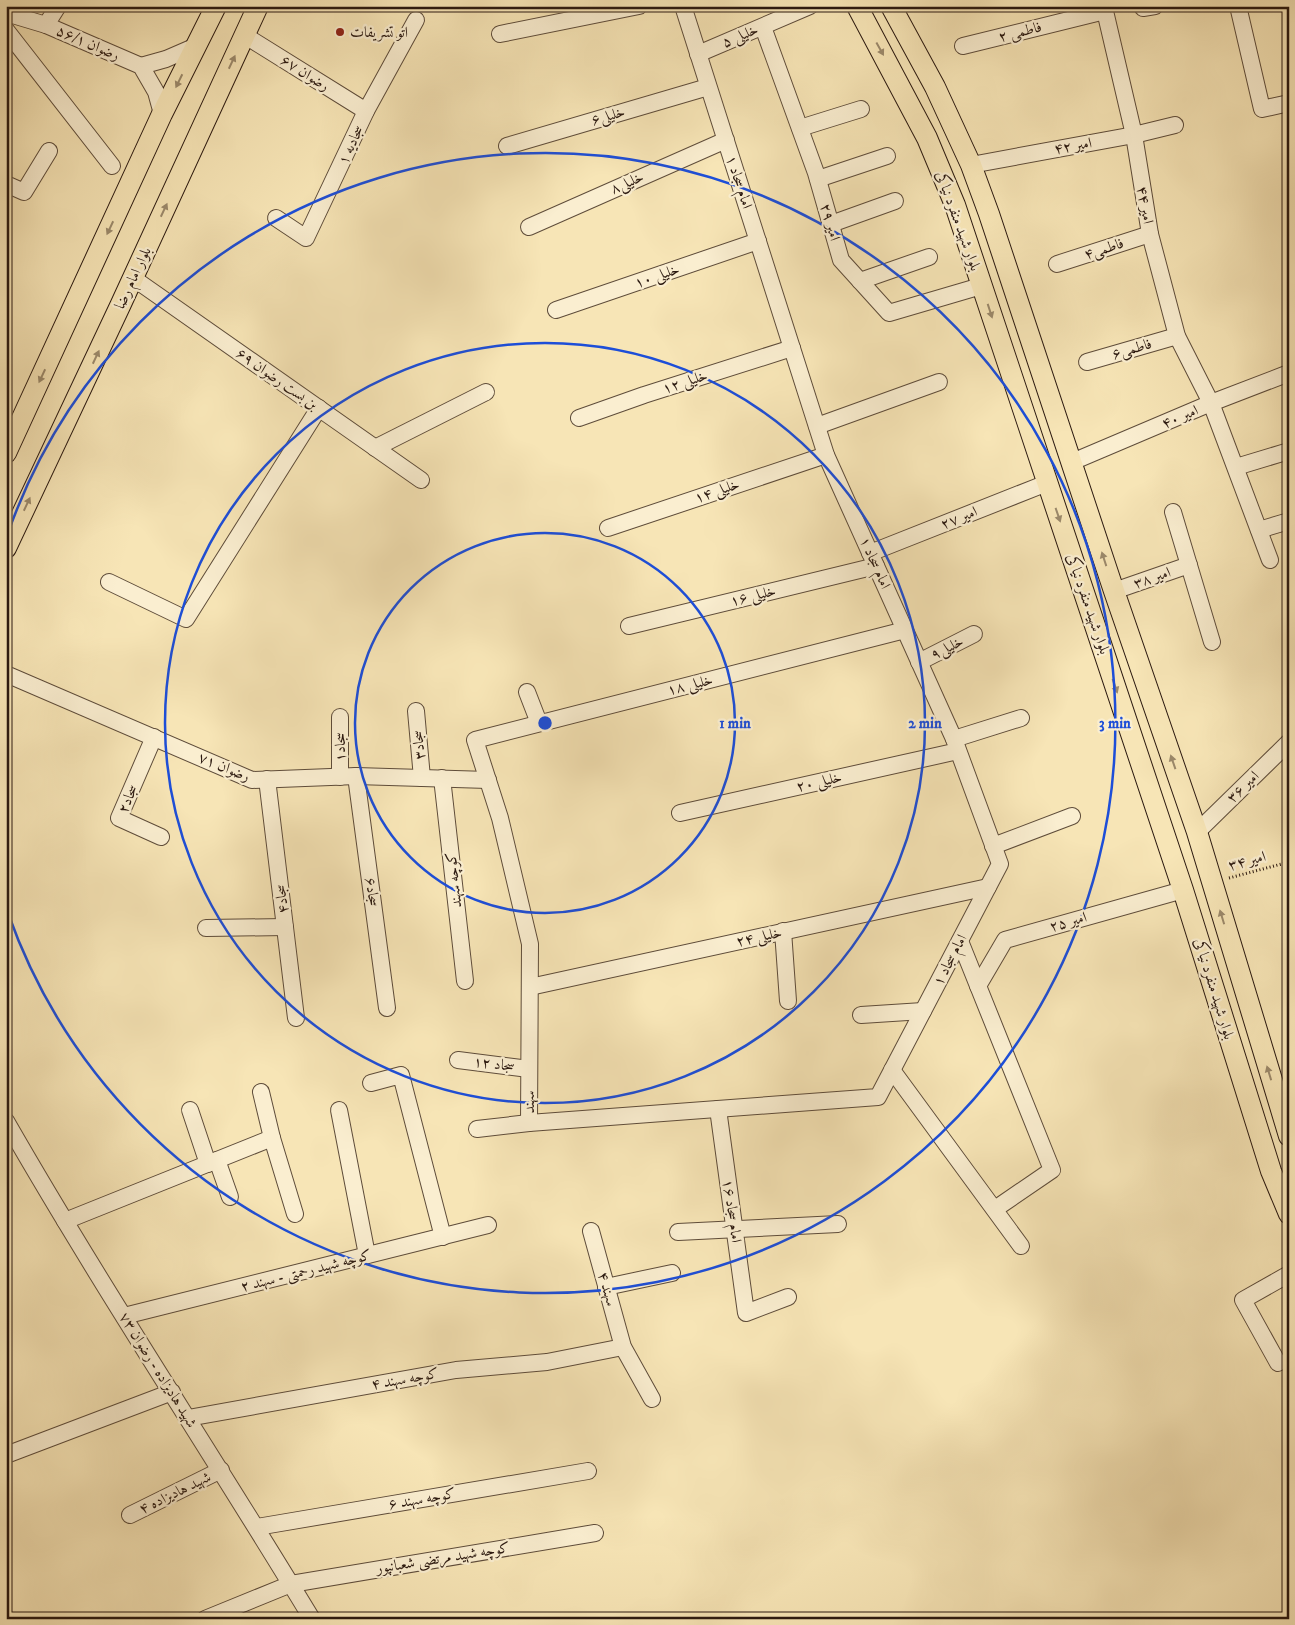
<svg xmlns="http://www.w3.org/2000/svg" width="1295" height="1625" font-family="'IM FELL DW Pica',Amiri,serif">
<rect width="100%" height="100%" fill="#f7e5b6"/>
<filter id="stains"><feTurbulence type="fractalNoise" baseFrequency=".004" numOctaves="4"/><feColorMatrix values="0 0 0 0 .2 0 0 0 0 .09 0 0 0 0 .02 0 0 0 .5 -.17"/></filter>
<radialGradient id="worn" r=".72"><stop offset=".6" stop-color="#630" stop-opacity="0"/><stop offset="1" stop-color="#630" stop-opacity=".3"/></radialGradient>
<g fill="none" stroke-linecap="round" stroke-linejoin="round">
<g stroke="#5e4c3a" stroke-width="18">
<g id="minor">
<path d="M683 6 826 455 954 739 1000 864 878 1097 529 1123 530 944 500 818 475 740 905 630"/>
<path d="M1238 6 1262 109 1289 103"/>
<path d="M1143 8 1155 6"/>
<path d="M1105 11 1134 135 1150 234 1177 336 1211 403 1270 560"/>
<path d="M6 13 46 25 141 66 156 92 162 114"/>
<path d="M46 25 58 6"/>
<path d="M763 27 816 173 841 260 889 313 981 286"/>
<path d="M6 30 112 166"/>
<path d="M500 34 639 6"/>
<path d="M244 35 366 111"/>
<path d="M963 46 1105 11"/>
<path d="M698 54 810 6"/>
<path d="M141 66 166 59 196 46"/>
<path d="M800 128 861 109"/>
<path d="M507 146 708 87"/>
<path d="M971 165 1134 135 1175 125"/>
<path d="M818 179 887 156"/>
<path d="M6 184 24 192 49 151"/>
<path d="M276 218 306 238 366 111 416 20"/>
<path d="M831 224 895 201"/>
<path d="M529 227 726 140"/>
<path d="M1057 264 1150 234"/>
<path d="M133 278 421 480"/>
<path d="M860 281 929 257"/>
<path d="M556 310 758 241"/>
<path d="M1087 362 1177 336"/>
<path d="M579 418 644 395 792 348"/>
<path d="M817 426 939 382"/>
<path d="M375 448 486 392"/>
<path d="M1072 462 1211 403 1289 373"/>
<path d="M1236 467 1289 451"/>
<path d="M1173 512 1212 642"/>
<path d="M608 528 826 455"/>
<path d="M1259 530 1289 521"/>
<path d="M870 553 1047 483"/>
<path d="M109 582 186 619 319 408"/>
<path d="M1114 591 1189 565"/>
<path d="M629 626 876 566"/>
<path d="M919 662 974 634"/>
<path d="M6 674 252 780 356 776 488 780"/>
<path d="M527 692 539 723"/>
<path d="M416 711 422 778"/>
<path d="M340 717V777"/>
<path d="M154 737 119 818 161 837"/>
<path d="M954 739 1021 718"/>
<path d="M356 776 387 1008"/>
<path d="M442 778 465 981"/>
<path d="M267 779 296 1018"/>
<path d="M680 813 958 751"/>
<path d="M1197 832 1289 742"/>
<path d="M993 846 1072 816"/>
<path d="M206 928 285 927"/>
<path d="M783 931 788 1001"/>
<path d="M960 941 1052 1170 995 1209"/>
<path d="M978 986 1005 940 1183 890"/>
<path d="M530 987 988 887"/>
<path d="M861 1015 923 1011"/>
<path d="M458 1060 529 1069"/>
<path d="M892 1070 1021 1246"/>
<path d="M371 1083 401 1075 443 1237"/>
<path d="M261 1092 272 1138 295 1214"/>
<path d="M718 1109 746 1313 788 1297"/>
<path d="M190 1110 208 1164"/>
<path d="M339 1110 367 1255"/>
<path d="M6 1121C103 1290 211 1452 312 1619"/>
<path d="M477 1129 529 1123"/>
<path d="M217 1160 230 1197"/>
<path d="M65 1221 272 1138"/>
<path d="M591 1231 623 1347 652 1399"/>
<path d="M678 1232 838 1224"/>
<path d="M606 1287 672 1273"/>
<path d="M124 1316 488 1225"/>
<path d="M1278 1363 1243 1300 1289 1274"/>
<path d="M188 1418 456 1370 547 1362 623 1347"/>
<path d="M6 1455 172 1392"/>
<path d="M130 1515 221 1470"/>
<path d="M257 1527 588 1471"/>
<path d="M205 1619 291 1584 595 1533"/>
</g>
</g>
<g stroke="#2b1910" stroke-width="22">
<g id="major">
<path d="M857 6 927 138 955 205 1183 890 1271 1171 1289 1214"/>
<path d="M891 6 935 87 971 165 989 214 1114 591 1197 832 1289 1136"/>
<path d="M6 453 162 114 216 6"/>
<path d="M6 548 120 306 258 6"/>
</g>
</g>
<path stroke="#2b1910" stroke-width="3" stroke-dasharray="1 2.5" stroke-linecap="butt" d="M1229 878 1289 862"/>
<use href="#minor" stroke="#faeed0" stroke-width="16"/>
<use href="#major" stroke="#f7e5b6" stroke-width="20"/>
</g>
<defs><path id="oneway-solid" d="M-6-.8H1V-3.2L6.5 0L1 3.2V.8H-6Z" transform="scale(1.25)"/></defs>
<g fill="#9b896b">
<use href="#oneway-solid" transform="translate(880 49) rotate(61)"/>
<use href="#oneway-solid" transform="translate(232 62) rotate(-65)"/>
<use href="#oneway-solid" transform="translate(179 81) rotate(116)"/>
<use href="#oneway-solid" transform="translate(164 210) rotate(-65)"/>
<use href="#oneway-solid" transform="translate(110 228) rotate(115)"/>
<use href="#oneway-solid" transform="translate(990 311) rotate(72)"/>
<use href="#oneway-solid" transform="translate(96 357) rotate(-65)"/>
<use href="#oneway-solid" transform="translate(42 376) rotate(115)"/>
<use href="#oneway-solid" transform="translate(27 504) rotate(-65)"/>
<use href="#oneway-solid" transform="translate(1058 515) rotate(71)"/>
<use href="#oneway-solid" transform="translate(1104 559) rotate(-108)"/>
<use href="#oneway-solid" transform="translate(1115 686) rotate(71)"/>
<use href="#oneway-solid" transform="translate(1173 762) rotate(-109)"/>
<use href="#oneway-solid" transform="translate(1222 917) rotate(-107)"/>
<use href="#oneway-solid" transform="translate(1269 1073) rotate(-107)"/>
</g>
<g fill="none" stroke="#1d4ed8" stroke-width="2.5">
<circle cx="545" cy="723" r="190"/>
<circle cx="545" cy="723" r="380"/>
<path d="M8 533A570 570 0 1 1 8 913"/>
</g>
<circle fill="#8f2418" stroke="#faeed0" stroke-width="2" cx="340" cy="32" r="5"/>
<g text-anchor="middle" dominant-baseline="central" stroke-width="4.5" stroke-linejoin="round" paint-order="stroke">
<g font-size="15" fill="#2b1910" stroke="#faeed0" text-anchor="start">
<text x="350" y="32">اتو تشریفات</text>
</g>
<g font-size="15" fill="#2b1910" stroke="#faeed0">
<text transform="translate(1020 32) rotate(-14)">فاطمی ۲</text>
<text transform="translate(740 36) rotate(-23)">خلیلی ۵</text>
<text transform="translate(88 43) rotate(23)">رضوان ۵۶/۱</text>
<text transform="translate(305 73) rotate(32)">رضوان ۶۷</text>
<text transform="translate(608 116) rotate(-16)">خلیلی۶</text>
<text transform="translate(351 145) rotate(-65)">سجادیه ۱</text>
<text transform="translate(1073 146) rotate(-10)">امیر ۴۲</text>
<text transform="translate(739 182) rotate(72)">امام سجاد ۱</text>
<text transform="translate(627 183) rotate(-24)">خلیلی۸</text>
<text transform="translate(1145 205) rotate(80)">امیر ۴۴</text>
<text transform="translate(958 221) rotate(70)">بلوار شهید منفرد نیاکی</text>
<text transform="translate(830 222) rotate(74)">امیر ۲۹</text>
<text transform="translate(1104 249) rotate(-18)">فاطمی۴</text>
<text transform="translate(657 276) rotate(-19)">خلیلی ۱۰</text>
<text transform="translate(133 278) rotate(-65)">بلوار امام رضا</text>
<text transform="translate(1132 349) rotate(-16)">فاطمی۶</text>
<text transform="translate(277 379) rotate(35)">بن بست رضوان ۶۹</text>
<text transform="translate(685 382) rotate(-18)">خلیلی ۱۲</text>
<text transform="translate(1180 417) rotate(-23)">امیر ۴۰</text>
<text transform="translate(717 491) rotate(-19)">خلیلی ۱۴</text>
<text transform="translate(959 518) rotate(-22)">امیر ۲۷</text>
<text transform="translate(875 563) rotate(66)">امام سجاد ۱</text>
<text transform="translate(1152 578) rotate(-19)">امیر ۳۸</text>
<text transform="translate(753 596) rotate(-14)">خلیلی ۱۶</text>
<text transform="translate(1088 604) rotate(71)">بلوار شهید منفرد نیاکی</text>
<text transform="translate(947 648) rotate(-27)">خلیلی۹</text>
<text transform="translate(690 685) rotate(-14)">خلیلی ۱۸</text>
<text transform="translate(419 745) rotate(-95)">سجاد۳</text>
<text transform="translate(340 747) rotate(-90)">سجاد۱</text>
<text transform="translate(224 767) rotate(22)">رضوان ۷۱</text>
<text transform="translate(819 782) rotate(-13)">خلیلی ۲۰</text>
<text transform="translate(1243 787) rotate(-44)">امیر ۳۶</text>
<text transform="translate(128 799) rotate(-67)">سجاد۲</text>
<text transform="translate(1247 861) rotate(-15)">امیر ۳۴</text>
<text transform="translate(454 880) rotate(-96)">كوچه سهند</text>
<text transform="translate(372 892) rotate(82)">سجاد۶</text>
<text transform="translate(282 899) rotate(-97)">سجاد۴</text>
<text transform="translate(1068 922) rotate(-16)">امیر ۲۵</text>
<text transform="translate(759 937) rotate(-12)">خلیلی ۲۴</text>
<text transform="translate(950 960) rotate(-62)">امام سجاد ۱</text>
<text transform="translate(1214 989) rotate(73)">بلوار شهید منفرد نیاکی</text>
<text transform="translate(494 1064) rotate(7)">سجاد ۱۲</text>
<text transform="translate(529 1102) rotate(-90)">سهند</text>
<text transform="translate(732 1211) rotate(82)">امام سجاد ۱۶</text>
<text transform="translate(306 1271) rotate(-14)">کوچه شهید رحمتی - سهند ۲</text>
<text transform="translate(607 1289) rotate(74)">سهند ۴</text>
<text transform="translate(158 1370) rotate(58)">شهید هادیزاده - رضوان ۷۳</text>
<text transform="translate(405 1379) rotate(-10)">کوچه سهند ۴</text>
<text transform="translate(175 1493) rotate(-26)">شهید هادیزاده ۴</text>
<text transform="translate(422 1499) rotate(-10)">کوچه سهند ۶</text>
<text transform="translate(443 1558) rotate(-9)">کوچه شهید مرتضی شعبانپور</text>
</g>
</g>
<circle cx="545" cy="723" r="8" fill="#1d4ed8" stroke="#faeed0" stroke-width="2.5"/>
<g font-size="15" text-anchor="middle" font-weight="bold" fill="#1d4ed8" stroke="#faeed0" stroke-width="4.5" stroke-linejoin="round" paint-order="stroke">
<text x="735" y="728">1 min</text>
<text x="925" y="728">2 min</text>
<text x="1115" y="728">3 min</text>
</g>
<rect width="1295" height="1625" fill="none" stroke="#f7e5b6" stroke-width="25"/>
<rect x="8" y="8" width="1280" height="1610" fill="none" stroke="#2b1910" stroke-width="2.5"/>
<rect x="12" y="12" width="1270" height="1600" fill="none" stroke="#2b1910"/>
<rect width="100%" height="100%" filter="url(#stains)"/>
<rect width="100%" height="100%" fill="url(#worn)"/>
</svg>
